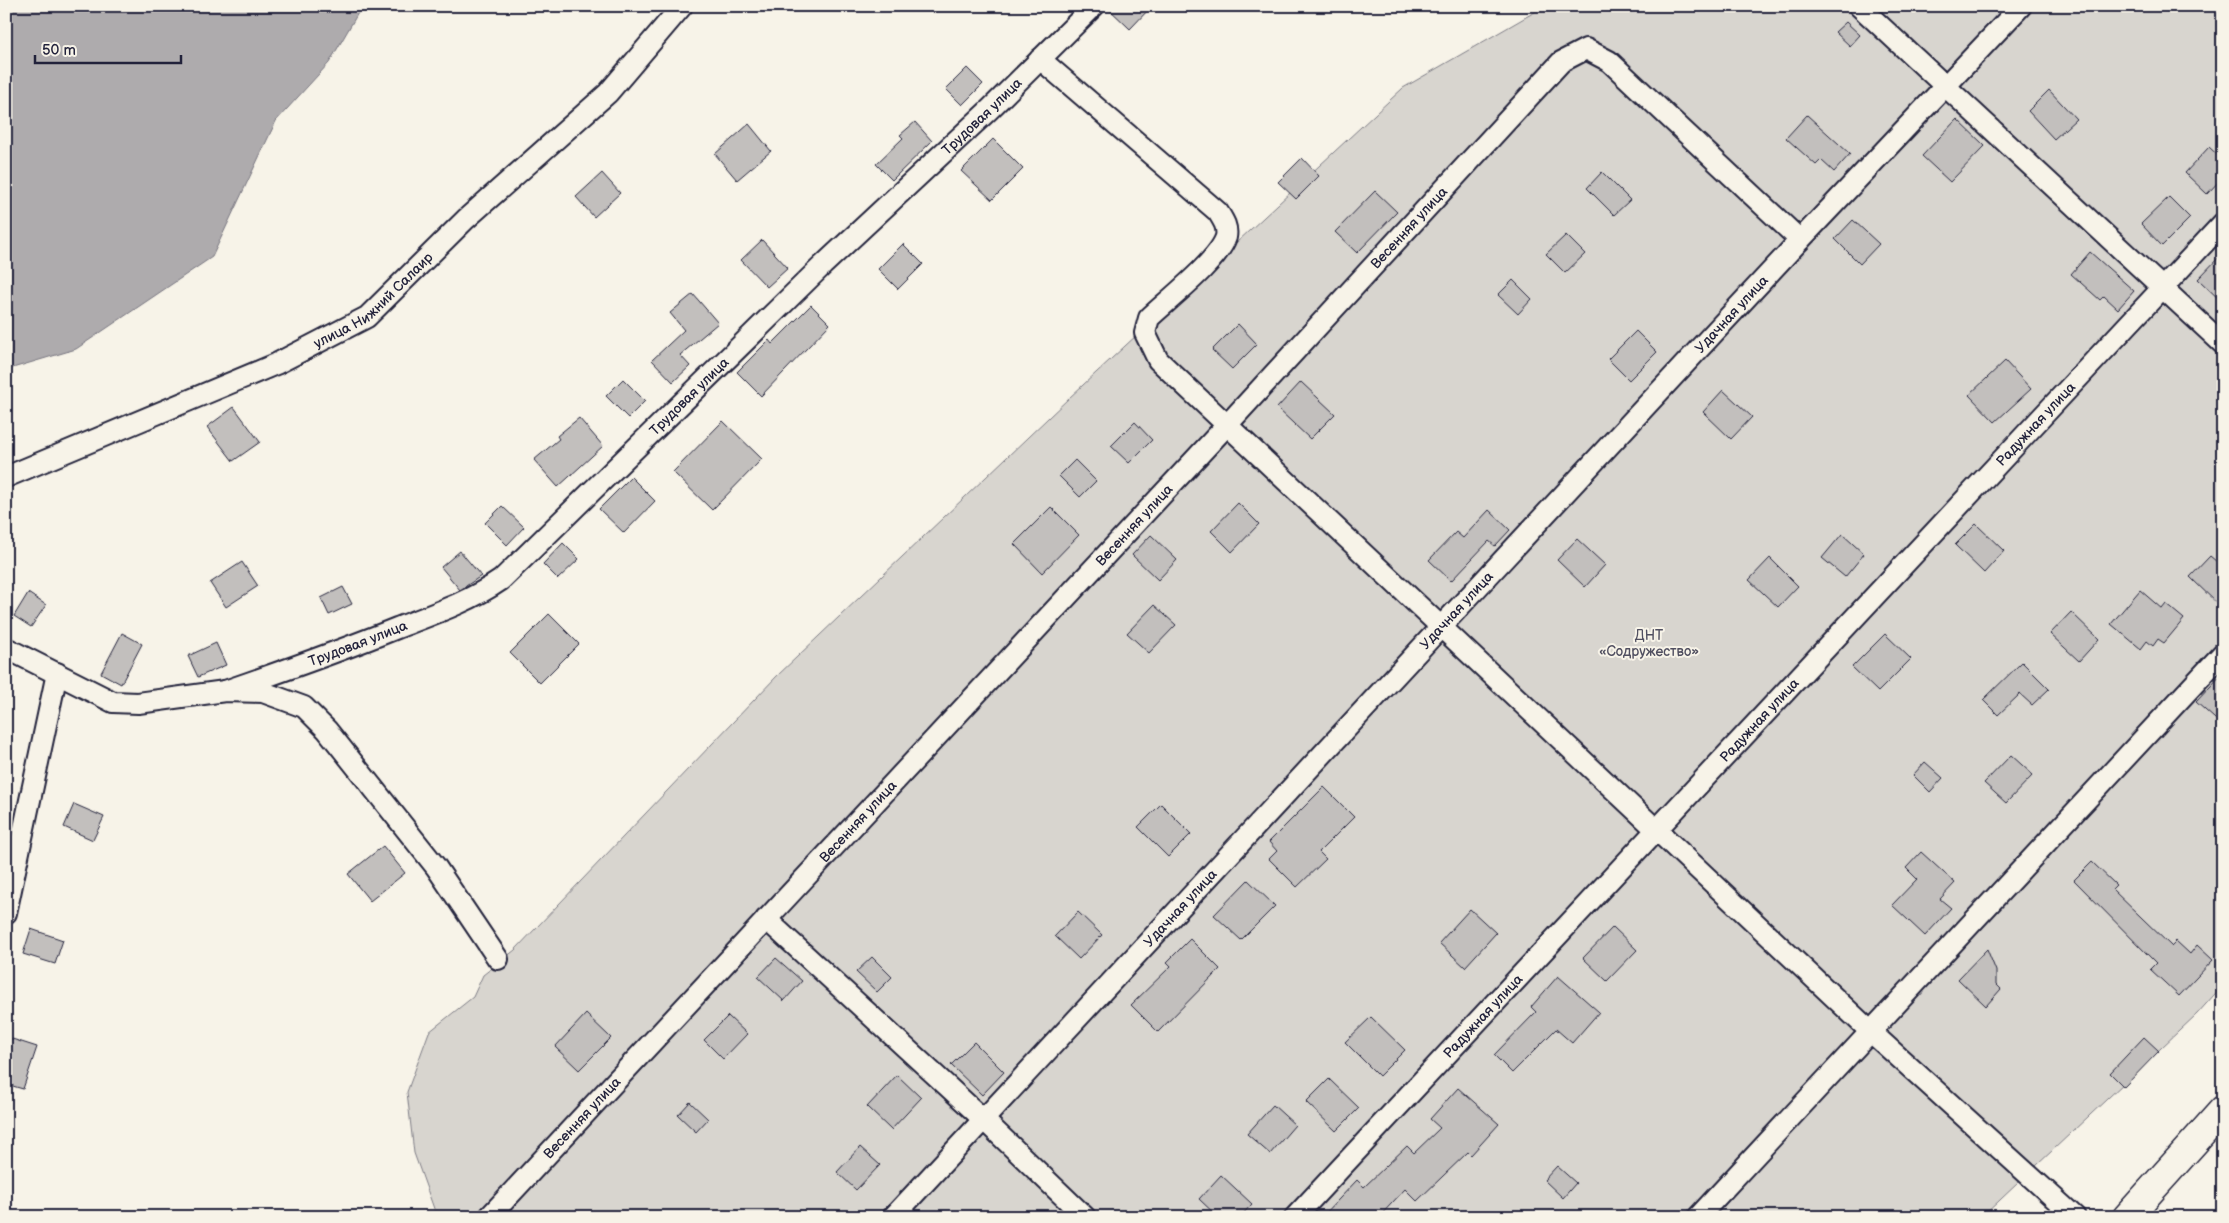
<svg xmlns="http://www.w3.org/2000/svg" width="2229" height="1223" font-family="'Balsamiq Sans',sans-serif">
<rect width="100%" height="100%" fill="#f7f3e8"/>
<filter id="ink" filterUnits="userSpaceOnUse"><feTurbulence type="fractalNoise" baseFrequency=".02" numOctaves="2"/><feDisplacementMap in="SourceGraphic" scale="10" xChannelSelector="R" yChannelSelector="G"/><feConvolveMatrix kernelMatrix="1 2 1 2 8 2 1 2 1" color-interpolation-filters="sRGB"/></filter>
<g filter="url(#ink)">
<path fill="#d8d5cf" stroke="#7d7c85" d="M1545 6H2223V985L2197 1014 1982 1217H437L414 1153 407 1092 429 1032 473 997 483 975 515 950 777 676 1069 398 1403 88Z"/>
<path fill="#aeabad" stroke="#76747f" d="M6 6H362L329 63 276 121 212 257 76 349 6 370Z"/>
<g fill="#c2bfbd" stroke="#22223b">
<path d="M1106 6H1152L1130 29Z"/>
<path d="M1846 22 1860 35 1850 46 1835 32Z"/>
<path d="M967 68 983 84 962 105 946 89Z"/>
<path d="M2049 90 2076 119 2054 139 2028 111Z"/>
<path d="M1807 115 1850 154 1834 172 1821 160 1816 165 1786 138Z"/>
<path d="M1957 119 1985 146 1950 182 1922 156Z"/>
<path d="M915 122 932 141 892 180 876 164 903 138 900 135Z"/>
<path d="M749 124 771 151 737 180 715 154Z"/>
<path d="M993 139 1023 169 992 200 961 171Z"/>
<path d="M2209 147 2223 160V177L2207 194 2185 173Z"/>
<path d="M1302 158 1319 176 1296 199 1278 182Z"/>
<path d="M1602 172 1630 200 1614 215 1587 188Z"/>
<path d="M602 173 620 193 594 217 576 197Z"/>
<path d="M1375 191 1397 212 1357 253 1335 232Z"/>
<path d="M2169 197 2190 218 2162 246 2141 224Z"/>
<path d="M1853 220 1879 244 1860 264 1835 239Z"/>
<path d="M1566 235 1585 254 1565 273 1546 254Z"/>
<path d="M762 240 788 268 767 287 741 260Z"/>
<path d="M903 244 923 264 898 289 878 269Z"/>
<path d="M2090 252 2134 291 2118 309 2104 296 2100 300 2071 274Z"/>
<path d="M2223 253V303L2198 279Z"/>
<path d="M1513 280 1532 299 1518 314 1498 295Z"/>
<path d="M693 294 718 323 680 355 690 366 673 382 652 360 684 330 670 313Z"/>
<path d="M811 305 830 324 761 396 737 372 769 340 772 344Z"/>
<path d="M1238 324 1257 344 1232 369 1212 350Z"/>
<path d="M1636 331 1657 352 1629 380 1608 359Z"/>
<path d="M2005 361 2031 389 1995 422 1969 395Z"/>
<path d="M623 379 645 401 628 418 606 396Z"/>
<path d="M1301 382 1335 414 1310 439 1277 408Z"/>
<path d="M1723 390 1752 417 1731 439 1703 412Z"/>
<path d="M234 407 260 442 233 461 207 427Z"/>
<path d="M579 418 603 446 558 487 534 460 559 439 557 436Z"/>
<path d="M723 421 762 459 712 510 673 472Z"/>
<path d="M1135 422 1152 440 1129 463 1111 446Z"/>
<path d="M1075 460 1096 481 1080 497 1059 476Z"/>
<path d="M631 477 655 501 624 533 599 509Z"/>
<path d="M1238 503 1259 524 1232 552 1211 531Z"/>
<path d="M502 506 524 527 507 545 485 523Z"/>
<path d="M1051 507 1079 535 1042 573 1014 544Z"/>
<path d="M1489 510 1510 530 1495 546 1489 541 1451 581 1429 560 1456 532 1463 538Z"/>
<path d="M1976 524 2004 551 1984 573 1955 545Z"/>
<path d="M1842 534 1864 554 1845 577 1822 558Z"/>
<path d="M1151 535 1177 560 1158 580 1132 555Z"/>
<path d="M1577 539 1605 565 1585 587 1557 560Z"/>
<path d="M563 543 579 559 558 579 543 564Z"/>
<path d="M460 551 481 576 460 590 441 567Z"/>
<path d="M2210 556 2223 567V609L2190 577Z"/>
<path d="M1770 558 1798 586 1778 607 1749 580Z"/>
<path d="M242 562 258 586 226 607 210 583Z"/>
<path d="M343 587 352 604 329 615 321 598Z"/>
<path d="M2140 590 2162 609 2166 604 2184 619 2164 643 2158 639 2153 646 2147 641 2141 649 2111 624Z"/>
<path d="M28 593 46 605 31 627 14 616Z"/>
<path d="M1154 605 1176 625 1149 653 1127 633Z"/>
<path d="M2071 612 2099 639 2079 661 2050 634Z"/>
<path d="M549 614 579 644 540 683 510 653Z"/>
<path d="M122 633 142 644 121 684 101 673Z"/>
<path d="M1885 634 1911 659 1878 692 1852 667Z"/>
<path d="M216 643 226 665 198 677 188 656Z"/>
<path d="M2022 662 2049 689 2032 705 2020 694 1998 715 1983 700Z"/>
<path d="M2223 673V726L2196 702Z"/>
<path d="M2011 755 2033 775 2006 803 1984 783Z"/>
<path d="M1925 762 1943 778 1930 792 1913 775Z"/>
<path d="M1324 787 1354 817 1319 852 1326 859 1297 887 1269 859 1277 851 1269 842Z"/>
<path d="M74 804 104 817 93 840 64 827Z"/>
<path d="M1161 804 1191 834 1168 857 1138 827Z"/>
<path d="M383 846 405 873 370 901 348 874Z"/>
<path d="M1921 852 1955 883 1940 899 1951 908 1925 936 1892 905 1917 879 1906 868Z"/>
<path d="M2092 862 2116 885 2112 889 2171 946 2176 941 2190 954 2197 945 2213 960 2179 996 2150 969 2156 963 2074 880Z"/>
<path d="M1248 880 1275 906 1241 940 1214 915Z"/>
<path d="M1470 909 1496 933 1465 967 1439 943Z"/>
<path d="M1078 912 1102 935 1079 959 1055 936Z"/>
<path d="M1613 927 1637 950 1607 981 1583 958Z"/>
<path d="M31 929 63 940 55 964 23 954Z"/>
<path d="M1190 939 1220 969 1158 1032 1131 1005 1171 966 1167 962Z"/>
<path d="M1987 949 1996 971V984L2001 989 1986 1006 1958 979Z"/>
<path d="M872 957 892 977 877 992 856 972Z"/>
<path d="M776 958 802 981 784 1001 758 977Z"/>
<path d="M1558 976 1599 1012 1572 1043 1556 1029 1512 1073 1494 1055 1536 1012 1531 1007Z"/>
<path d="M586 1014 611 1038 579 1070 555 1047Z"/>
<path d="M728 1016 747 1034 723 1059 704 1040Z"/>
<path d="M1371 1017 1405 1050 1379 1076 1345 1042Z"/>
<path d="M6 1037 37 1047 23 1089 6 1084Z"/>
<path d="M2144 1037 2159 1051 2124 1087 2110 1073Z"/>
<path d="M974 1042 1004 1072 982 1095 951 1065Z"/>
<path d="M897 1075 921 1098 891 1130 867 1107Z"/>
<path d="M1329 1079 1359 1108 1336 1131 1306 1102Z"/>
<path d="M1458 1088 1499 1124 1471 1155 1468 1152 1417 1201 1405 1189 1379 1217H1322L1357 1180 1364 1187 1407 1146 1414 1153 1440 1128 1430 1119Z"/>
<path d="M690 1102 708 1119 696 1132 678 1115Z"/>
<path d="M1273 1105 1295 1125 1270 1154 1247 1134Z"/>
<path d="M860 1147 880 1165 856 1190 837 1172Z"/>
<path d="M1557 1166 1576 1183 1563 1198 1544 1180Z"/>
<path d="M1221 1175 1252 1204 1240 1217H1218L1199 1199Z"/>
</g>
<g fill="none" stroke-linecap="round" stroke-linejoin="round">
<g stroke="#22223b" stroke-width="24">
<g id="street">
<path d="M1859 6 2223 344"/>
<path d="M1040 59 1218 212C1223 220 1228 227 1226 237 1219 260 1168 300 1149 318L1145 333 1158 360 1871 1032 2075 1217"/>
<path id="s1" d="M6 477 276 364 367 317 466 219 608 93 682 6"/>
<path d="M6 648 113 702 138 703 225 691 263 692 304 707 327 730 436 867 498 959"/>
<path id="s2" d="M225 691C283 671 340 651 397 628 433 614 469 602 501 580L823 265 989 110 1094 6"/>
<path d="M6 913 57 673"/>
<path d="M766 919 983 1119 1085 1217"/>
<path id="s3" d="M489 1217 1227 425 1561 62 1586 49 1609 61 1800 240"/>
<path id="s4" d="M893 1217 1800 240 2021 6"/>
<path id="s5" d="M1295 1217 2223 223"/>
<path d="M1698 1217 2223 653"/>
</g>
</g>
<g stroke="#22223b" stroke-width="31">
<path id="secondary" d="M2127 1217 2223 1110"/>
</g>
<use href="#street" stroke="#f7f3e8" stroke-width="20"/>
<use href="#secondary" stroke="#f7f3e8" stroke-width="28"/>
</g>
</g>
<g text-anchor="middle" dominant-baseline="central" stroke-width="4" stroke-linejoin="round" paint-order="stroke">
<g font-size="14" fill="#22223b" stroke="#f7f3e8">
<text stroke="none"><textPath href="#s2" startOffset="966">Трудовая улица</textPath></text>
<text stroke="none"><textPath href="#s3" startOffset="1351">Весенняя улица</textPath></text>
<text stroke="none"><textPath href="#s1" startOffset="410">улица Нижний Салаир</textPath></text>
<text stroke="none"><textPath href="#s4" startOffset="1232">Удачная улица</textPath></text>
<text stroke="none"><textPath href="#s2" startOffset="561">Трудовая улица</textPath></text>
<text stroke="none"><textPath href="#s5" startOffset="1085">Радужная улица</textPath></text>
<text stroke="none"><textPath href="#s3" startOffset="946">Весенняя улица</textPath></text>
<text stroke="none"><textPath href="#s4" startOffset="828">Удачная улица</textPath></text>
<text stroke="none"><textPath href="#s2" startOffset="141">Трудовая улица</textPath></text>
<text stroke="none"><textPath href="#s5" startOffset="680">Радужная улица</textPath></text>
<text stroke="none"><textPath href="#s3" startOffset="541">Весенняя улица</textPath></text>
<text stroke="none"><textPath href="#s4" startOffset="422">Удачная улица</textPath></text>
<text stroke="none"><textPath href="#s5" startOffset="275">Радужная улица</textPath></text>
<text stroke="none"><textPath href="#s3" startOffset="136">Весенняя улица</textPath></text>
</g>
<g font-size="14" fill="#504f60" stroke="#f7f3e8">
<text x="1649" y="635">ДНТ<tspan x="1649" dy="16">«Содружество»</tspan></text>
</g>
</g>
<rect width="2229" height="1223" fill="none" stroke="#f7f3e8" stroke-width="25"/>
<rect x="12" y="12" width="2204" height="1198" fill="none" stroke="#22223b" stroke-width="2" filter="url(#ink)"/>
<path d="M35 55v8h146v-8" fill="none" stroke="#22223b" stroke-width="2.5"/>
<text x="42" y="55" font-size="15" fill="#22223b" stroke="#f7f3e8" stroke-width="4" paint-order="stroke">50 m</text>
</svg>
